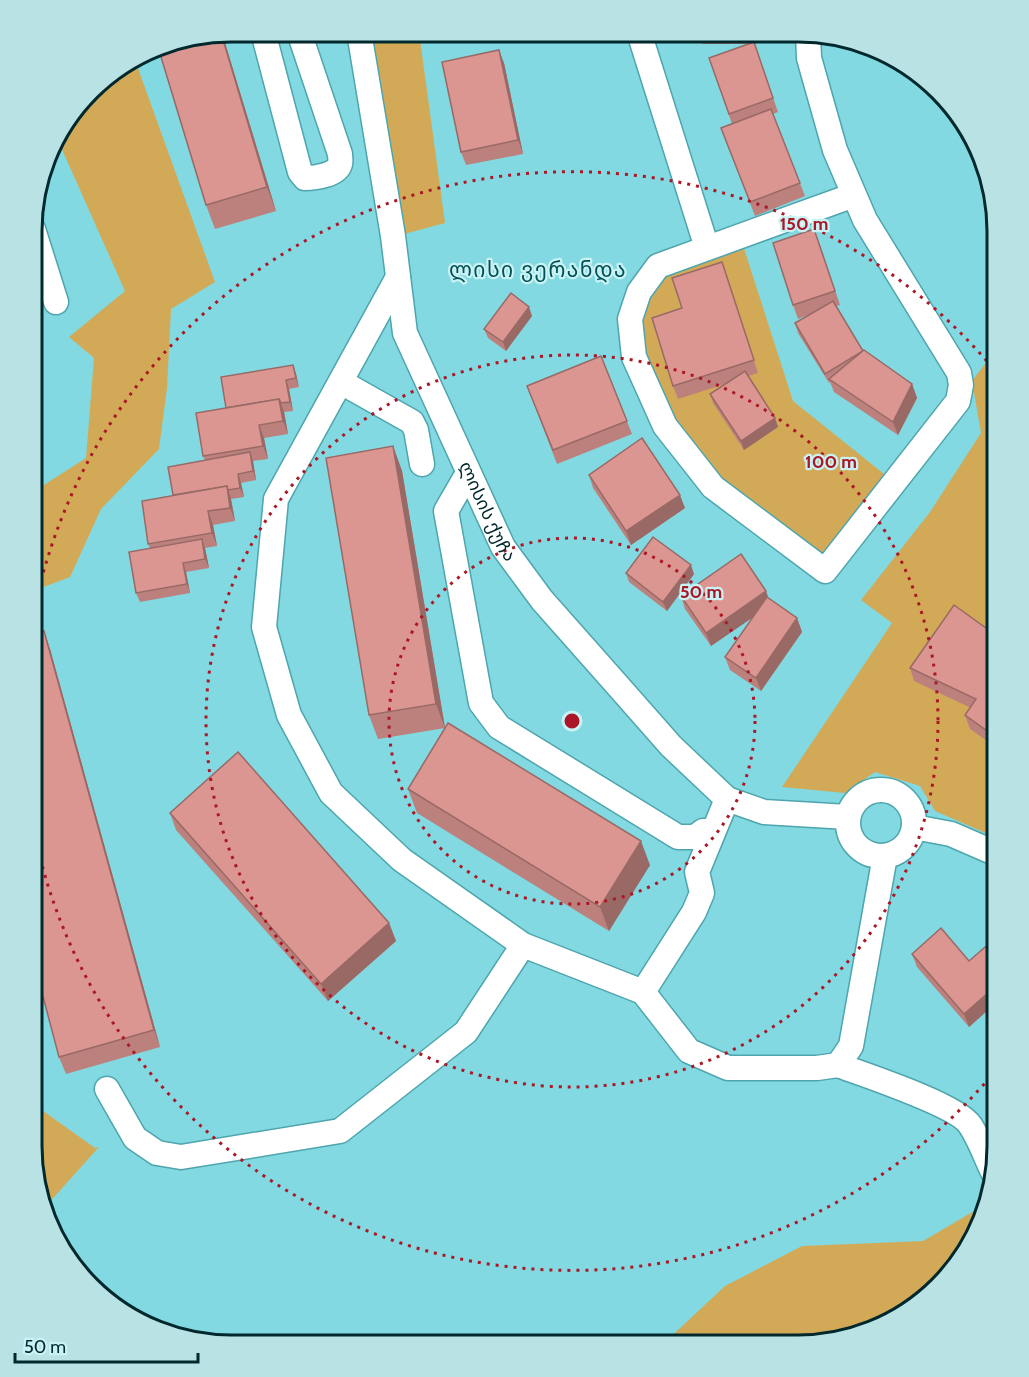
<svg xmlns="http://www.w3.org/2000/svg" width="1029" height="1377" font-family="Cabin,'Noto Sans Georgian',sans-serif">
<rect width="100%" height="100%" fill="#82d9e1"/>
<g fill="#d2aa57">
<path d="M371 32H419L445 223 404 234Z"/>
<path d="M135 60 215 282 171 309 167 388 159 449 101 509 70 577 33 591V492L86 458 94 358 69 337 125 291 56 136 58 132 100 81Z"/>
<path d="M740 236 793 401 894 482 825 571 713 487 634 357 639 292 658 266Z"/>
<path d="M997 348V838L935 811 920 786 875 772 845 793 782 787 892 623 861 600 930 512 981 433 972 381Z"/>
<path d="M32 1103 95 1148 99 1147 46 1206 32 1146Z"/>
<path d="M981 1207 964 1257 887 1325 798 1345H662L725 1286 802 1246 923 1241Z"/>
<path d="M47 1211 85 1264V1272L52 1235Z"/>
</g>
<g fill="none" stroke-linecap="round" stroke-linejoin="round">
<g stroke="#4ea5ad" stroke-width="27">
<g id="minor">
<path d="M263 32 300 172 305 178C315 178 337 175 340 164 341 161 340 157 340 154L299 32"/>
<path id="s1" d="M359 32 393 236 405 333 503 547 542 600 619 687 671 746 727 799 764 812 848 817"/>
<path d="M643 33 642 42 707 248"/>
<path d="M808 33 809 58 835 150 865 220 959 373 961 385 958 401 825 571 713 487 665 426 634 357 630 319 639 292 658 266 854 195"/>
<path d="M33 229 56 302"/>
<path d="M398 277 276 499 264 627 289 715 331 793 402 860 523 945 643 992 689 1051 728 1068H817L838 1065 851 1046 885 856"/>
<path d="M341 382 412 422 416 430 422 464"/>
<path d="M468 473 446 511 481 703 499 727 678 837H695L703 831"/>
<circle cx="881" cy="823" r="33"/>
<path d="M914 827 951 834 997 854"/>
<path d="M643 992 694 912 702 893 697 872 727 799"/>
<path d="M838 1065C865 1075 957 1105 970 1125 979 1138 986 1158 993 1172"/>
<path d="M107 1089 135 1138 157 1153 181 1157 340 1131 466 1032 523 945"/>
</g>
</g>
<use href="#minor" stroke="#fff" stroke-width="24"/>
</g>
<g fill="#bc817d">
<path d="M222 33 276 211 215 229 206 205 167 42Z"/>
<path d="M699 33H753L752 42H754L778 112 773 114 805 196 755 216 721 128 732 124 709 58 749 44H702Z"/>
<path d="M504 63 523 154 466 165 461 152Z"/>
<path d="M819 242 840 305 836 306 863 351 912 384 917 398 898 435 834 392 830 382 829 383 798 333 795 323 808 315 798 319 793 305Z"/>
<path d="M727 276 758 373 748 376 775 418 778 427 744 450 713 403 710 394 725 384 678 399 673 386 682 308Z"/>
<path d="M532 316 506 351 488 338 484 329Z"/>
<path d="M601 356 632 434 557 464 532 399Z"/>
<path d="M296 374 299 387 289 389 293 411 284 412 288 434 264 438 268 459 253 461 256 480 241 483 244 497 231 499 235 521 213 525 217 546 205 548 209 568 186 572 190 593 140 602 136 593 150 548 148 544 173 495 205 460 203 456 226 408Z"/>
<path d="M393 446 402 471 445 728 378 739 369 715Z"/>
<path d="M589 475 685 508 631 545 593 488Z"/>
<path d="M626 573 694 574 667 611 629 582Z"/>
<path d="M681 596 769 598 797 618 802 632 761 691 730 670 725 657 753 617 711 646 685 609Z"/>
<path d="M32 634 50 649 160 1047 66 1074 59 1057 41 987 32 990Z"/>
<path d="M997 636V748L970 729 965 715 971 708 914 681 910 668Z"/>
<path d="M408 789 650 865 609 931 417 813Z"/>
<path d="M170 813 389 923 396 941 328 1001 176 830Z"/>
<path d="M997 947V1002L969 1027 917 967 912 954 969 961Z"/>
</g>
<g fill="#996966">
<path d="M221 33H222L276 211 267 187Z"/>
<path d="M749 33H753L752 44 749 35Z"/>
<path d="M499 50 504 63 523 154 518 140Z"/>
<path d="M529 307 532 316 506 351 503 342Z"/>
<path d="M293 365 296 374 299 387 296 378Z"/>
<path d="M286 380 289 389 293 411 290 402Z"/>
<path d="M912 384 917 398 898 435 893 422Z"/>
<path d="M279 399 284 412 288 434 283 421Z"/>
<path d="M775 418 778 427 744 450 741 441Z"/>
<path d="M259 425 264 438 268 459 263 446Z"/>
<path d="M393 446 402 471 445 728 436 704Z"/>
<path d="M250 452 253 461 256 480 253 471Z"/>
<path d="M238 474 241 483 244 497 240 488Z"/>
<path d="M227 486 231 499 235 521 230 508Z"/>
<path d="M680 495 685 508 631 545 626 531Z"/>
<path d="M208 511 213 525 217 546 212 533Z"/>
<path d="M202 539 205 548 209 568 205 559Z"/>
<path d="M183 563 186 572 190 593 187 584Z"/>
<path d="M691 565 694 574 667 611 663 602Z"/>
<path d="M766 591 771 605 711 646 706 633Z"/>
<path d="M797 618 802 632 761 691 756 678Z"/>
<path d="M44 631 50 649 160 1047 154 1030Z"/>
<path d="M641 841 650 865 609 931 600 907Z"/>
<path d="M389 923 396 941 328 1001 321 984Z"/>
<path d="M997 985V1002L969 1027 964 1014Z"/>
</g>
<g fill="#db9691" stroke="#996966" stroke-width="1.5">
<path d="M221 33 267 187 206 205 158 47 167 42Z"/>
<path d="M699 33H749V35L699 34Z"/>
<path d="M754 42 773 98 729 114 709 58Z"/>
<path d="M499 50 518 140 461 152 442 62Z"/>
<path d="M771 109 800 183 750 202 721 128Z"/>
<path d="M814 229 835 291 793 305 773 243Z"/>
<path d="M722 262 754 360 673 386 652 318 682 308 672 278Z"/>
<path d="M511 293 529 307 503 342 484 329Z"/>
<path d="M833 301 863 351 825 374 795 323Z"/>
<path d="M864 350 912 384 893 422 829 379Z"/>
<path d="M601 356 627 421 553 450 527 386Z"/>
<path d="M293 365 296 378 286 380 290 402 281 403 279 399 226 408 221 377Z"/>
<path d="M745 371 775 418 741 441 710 394Z"/>
<path d="M279 399 283 421 259 425 263 446 203 456 196 413Z"/>
<path d="M642 438 680 495 626 531 589 475Z"/>
<path d="M393 446 436 704 369 715 326 458Z"/>
<path d="M250 452 253 471 238 474 240 488 228 490 227 486 173 495 168 467Z"/>
<path d="M227 486 230 508 208 511 212 533 148 544 142 501Z"/>
<path d="M653 537 691 565 663 602 626 573Z"/>
<path d="M202 539 205 559 183 563 187 584 136 593 129 552Z"/>
<path d="M741 554 766 591 706 633 681 596Z"/>
<path d="M767 597 797 618 756 678 725 657Z"/>
<path d="M954 605 997 636V738L965 715 976 699 910 668Z"/>
<path d="M44 631 154 1030 59 1057 36 970 32 971V634Z"/>
<path d="M448 723 641 841 600 907 408 789Z"/>
<path d="M238 752 389 923 321 984 170 813Z"/>
<path d="M941 928 969 961 992 941 997 947V985L964 1014 912 954Z"/>
</g>
<g fill="none" stroke="#ab1726" stroke-width="3" stroke-dasharray="3 6">
<circle cx="572" cy="721" r="183"/>
<circle cx="572" cy="721" r="366"/>
<path d="M996 1070A549 549 0 0 1 32 821M33 616A549 549 0 0 1 996 372"/>
</g>
<g text-anchor="middle" dominant-baseline="central" stroke-width="4.5" stroke-linejoin="round" paint-order="stroke">
<g font-size="18" fill="#01282c" stroke="#c9f2f5">
<text stroke="none"><textPath href="#s1" startOffset="501">ლისის ქუჩა</textPath></text>
</g>
<g font-size="21" letter-spacing="1.5" fill="#005056" stroke="#c9f2f5">
<text x="538" y="269">ლისი ვერანდა</text>
</g>
</g>
<path d="M0 0H1029V1377H0ZM231 42H798A189 189 0 0 1 987 231V1146A189 189 0 0 1 798 1335H231A189 189 0 0 1 42 1146V231A189 189 0 0 1 231 42Z" fill="#b9e2e5" fill-rule="evenodd"/>
<path fill="none" stroke="#01282c" stroke-width="3" d="M231 42H798A189 189 0 0 1 987 231V1146A189 189 0 0 1 798 1335H231A189 189 0 0 1 42 1146V231A189 189 0 0 1 231 42Z"/>
<circle cx="572" cy="721" r="9" fill="#ab1726" stroke="#c9f2f5" stroke-width="3"/>
<g font-size="18" text-anchor="middle" font-weight="bold" fill="#ab1726" stroke="#c9f2f5" stroke-width="4.5" stroke-linejoin="round" paint-order="stroke">
<text x="804" y="230">150 m</text>
<text x="831" y="468">100 m</text>
<text x="701" y="598">50 m</text>
</g>
<path d="M15 1353v9h183v-9" fill="none" stroke="#01282c" stroke-width="3"/>
<text x="24" y="1353" font-size="18" fill="#01282c" stroke="#c9f2f5" stroke-width="4.5" paint-order="stroke">50 m</text>
</svg>
